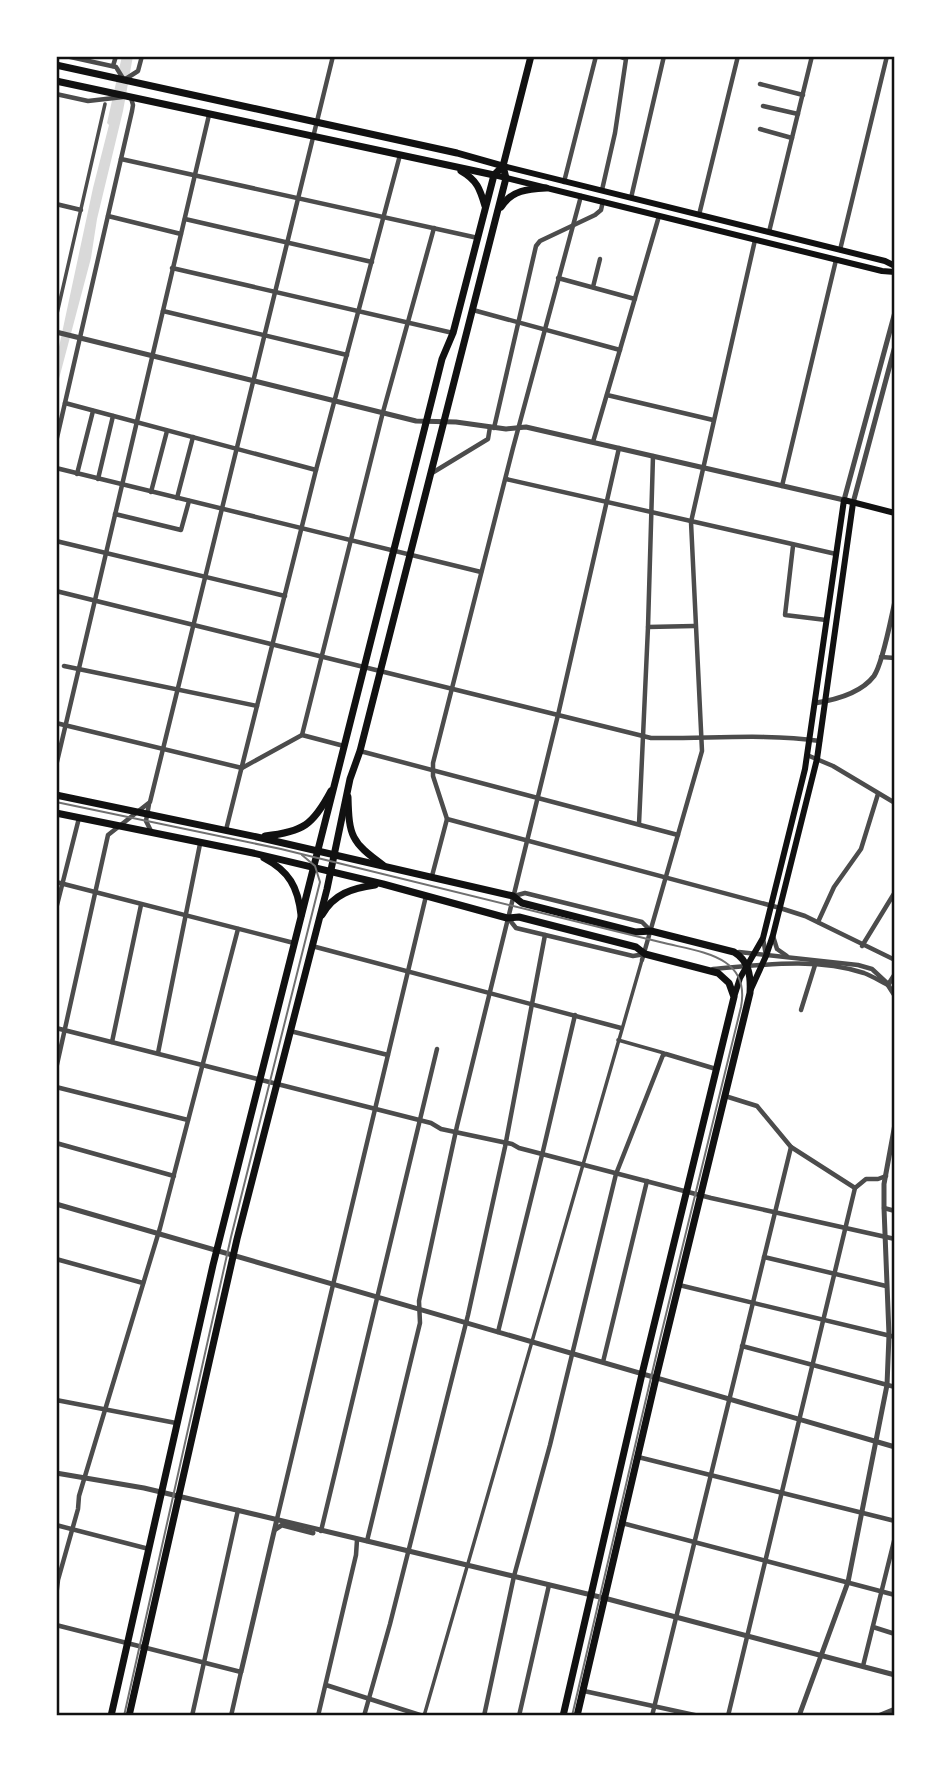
<svg xmlns="http://www.w3.org/2000/svg" width="951" height="1772" font-family="'Titillium Web',sans-serif">
<rect width="100%" height="100%" fill="#fff"/>
<path fill="#d9d9d9" d="M122 56H133L123 111 97 219 91 258 56 390V361L93 188 109 125 107 123Z"/>
<g fill="none" stroke-linecap="round" stroke-linejoin="round">
<g stroke="#4c4c4c" stroke-width="3.5">
<path d="M56 318 105 104"/>
<path d="M618 1040 664 1053"/>
<path d="M424 1716 642 960"/>
</g>
<g stroke="#4c4c4c" stroke-width="4.5">
<path d="M66 56 116 67 124 80 138 71 142 56"/>
<path d="M113 66 116 56"/>
<path d="M760 84 803 95"/>
<path d="M56 94 88 101 123 97"/>
<path d="M763 106 798 114"/>
<path d="M760 129 792 138"/>
<path d="M121 159 478 238"/>
<path d="M564 182 596 56"/>
<path d="M602 190 615 133 626 59 618 56"/>
<path d="M631 198 664 56"/>
<path d="M56 204 81 210"/>
<path d="M699 215 738 56"/>
<path d="M108 216 181 234"/>
<path d="M185 219 372 262"/>
<path d="M769 232 812 56"/>
<path d="M840 250 887 56"/>
<path d="M172 268 453 333"/>
<path d="M558 278 635 299"/>
<path d="M593 287 600 259"/>
<path d="M473 310 620 350"/>
<path d="M163 311 347 355"/>
<path d="M607 395 713 420"/>
<path d="M65 403 316 470"/>
<path d="M494 428 536 246 540 241 595 215 601 210 603 201"/>
<path d="M56 442 132 111 133 105 131 98"/>
<path d="M593 442 659 216"/>
<path d="M56 468 481 572"/>
<path d="M432 473 488 439 490 427"/>
<path d="M77 474 93 411"/>
<path d="M98 479 113 416"/>
<path d="M506 479 836 554"/>
<path d="M782 486 836 260"/>
<path d="M151 492 167 431"/>
<path d="M177 498 193 437"/>
<path d="M115 514 181 530 189 501"/>
<path d="M56 541 285 596"/>
<path d="M793 546 785 615 826 620"/>
<path d="M56 591 651 738C708 739 764 733 820 741"/>
<path d="M648 627 694 626"/>
<path d="M881 657 895 658"/>
<path d="M64 666 257 706"/>
<path d="M56 723 242 768 302 735 344 746"/>
<path d="M302 735 383 412 434 228"/>
<path d="M360 751 678 835"/>
<path d="M807 755 833 766 895 803"/>
<path d="M56 766 209 115"/>
<path d="M149 804 146 821 151 831"/>
<path d="M447 819 780 908 805 916 893 959 895 955"/>
<path d="M639 824 648 627 653 456"/>
<path d="M226 830 316 470 400 155"/>
<path d="M432 876 447 819 433 776V763L513 448 581 196"/>
<path d="M56 882 294 943"/>
<path d="M514 896 525 893 642 922 651 931"/>
<path d="M56 909 79 818"/>
<path d="M508 918 516 928 633 956 645 954"/>
<path d="M818 922 834 887 861 849 878 794"/>
<path d="M773 936 777 949 787 956"/>
<path d="M763 938 766 956"/>
<path d="M312 946 621 1028"/>
<path d="M862 946 895 892"/>
<path d="M739 952 858 965 872 969 887 983"/>
<path d="M642 960 702 751 691 522 755 240"/>
<path d="M713 969C762 965 816 957 864 973 872 976 880 981 888 985"/>
<path d="M801 1010 815 965"/>
<path d="M56 1028 431 1123 441 1129 512 1144 519 1148 711 1198 895 1239"/>
<path d="M290 1031 388 1055"/>
<path d="M112 1042 141 905"/>
<path d="M158 1053 200 844"/>
<path d="M56 1069 108 835 150 802 333 56"/>
<path d="M56 1087 188 1120"/>
<path d="M725 1096 757 1106 791 1147 855 1188"/>
<path d="M56 1143 174 1176"/>
<path d="M884 1208 895 1211"/>
<path d="M764 1257 886 1286"/>
<path d="M56 1259 143 1283"/>
<path d="M679 1285 895 1337"/>
<path d="M498 1332 543 1151 575 1015"/>
<path d="M742 1346 895 1387"/>
<path d="M603 1362 647 1181"/>
<path d="M56 1400 176 1423"/>
<path d="M638 1457 895 1521"/>
<path d="M277 1519 426 896"/>
<path d="M622 1523 895 1595"/>
<path d="M56 1525 149 1549"/>
<path d="M321 1531 437 1049"/>
<path d="M367 1541 420 1323 419 1301 457 1126 558 715 619 448"/>
<path d="M56 1597 58 1580 78 1509 79 1496 160 1228 238 929"/>
<path d="M56 1625 241 1672 231 1716"/>
<path d="M873 1627 895 1634"/>
<path d="M863 1666 895 1537"/>
<path d="M326 1685 423 1716"/>
<path d="M584 1691 699 1716"/>
<path d="M192 1716 238 1510"/>
<path d="M318 1716 356 1555 357 1540"/>
<path d="M364 1716 390 1624 468 1315 505 1147 545 935"/>
<path d="M484 1716 514 1576 550 1445 616 1174 663 1055 666 1054 716 1069"/>
<path d="M519 1716 549 1585"/>
<path d="M652 1716 791 1147"/>
<path d="M728 1716 855 1188 866 1179H878L886 1176"/>
</g>
<g stroke="#4c4c4c" stroke-width="5">
<path d="M56 332 416 421 456 422 506 429 526 427 844 500 895 312"/>
<path d="M853 503 895 346"/>
<path d="M815 703C835 700 861 693 874 676 883 663 891 618 895 601"/>
<path d="M895 974 888 985 895 996"/>
<path d="M56 1204 895 1447"/>
<path d="M56 1473 144 1488 367 1541 604 1598 895 1675"/>
<path d="M276 1529 282 1525 313 1533"/>
<path d="M241 1672 277 1519"/>
<path d="M799 1716 848 1582 887 1385 889 1335 884 1208V1184L895 1124"/>
<path d="M878 1716 895 1709"/>
</g>
<g stroke="#111" stroke-width="6">
<path d="M503 166 885 261 895 266"/>
<path d="M494 175 882 271 895 272"/>
<path d="M751 989 766 956 773 935 817 759 853 503"/>
<path d="M734 997 740 978 763 938 805 769 844 500 895 513"/>
</g>
<g stroke="#111" stroke-width="7">
<path d="M494 175 503 166 531 56"/>
<path d="M56 795 257 837 513 896 522 903 635 932 651 931 734 952C749 961 751 976 750 993L656 1378 577 1716"/>
<path d="M348 797C349 836 351 842 383 865"/>
<path d="M56 813 253 853 383 884 507 918 519 917 636 947 645 954 718 973 729 983 734 997 642 1374 563 1716"/>
<path d="M265 836C303 832 313 825 331 791"/>
<path d="M264 858C289 871 298 887 301 915"/>
<path d="M322 915C333 894 353 888 375 885"/>
</g>
<g stroke="#111" stroke-width="7">
<path d="M56 65 457 153 503 166 506 178 360 751 350 779 327 889 237 1239 129 1716"/>
<path d="M56 81 494 175 453 333 442 359 432 399 213 1265 111 1716"/>
<path d="M461 171C477 180 480 189 485 206"/>
<path d="M501 207C512 190 528 189 546 188"/>
</g>
<g stroke="#707070" stroke-width="2">
<path d="M56 802 281 849 660 942C698 952 751 954 741 1007L660 1339 572 1716"/>
<path d="M124 1716 231 1237 320 882 315 866 302 855"/>
</g>
</g>
<rect width="951" height="1772" fill="none" stroke="#ffffff" stroke-width="116"/>
<rect x="58" y="58" width="835" height="1656" fill="none" stroke="#111" stroke-width="2.5"/>
</svg>
